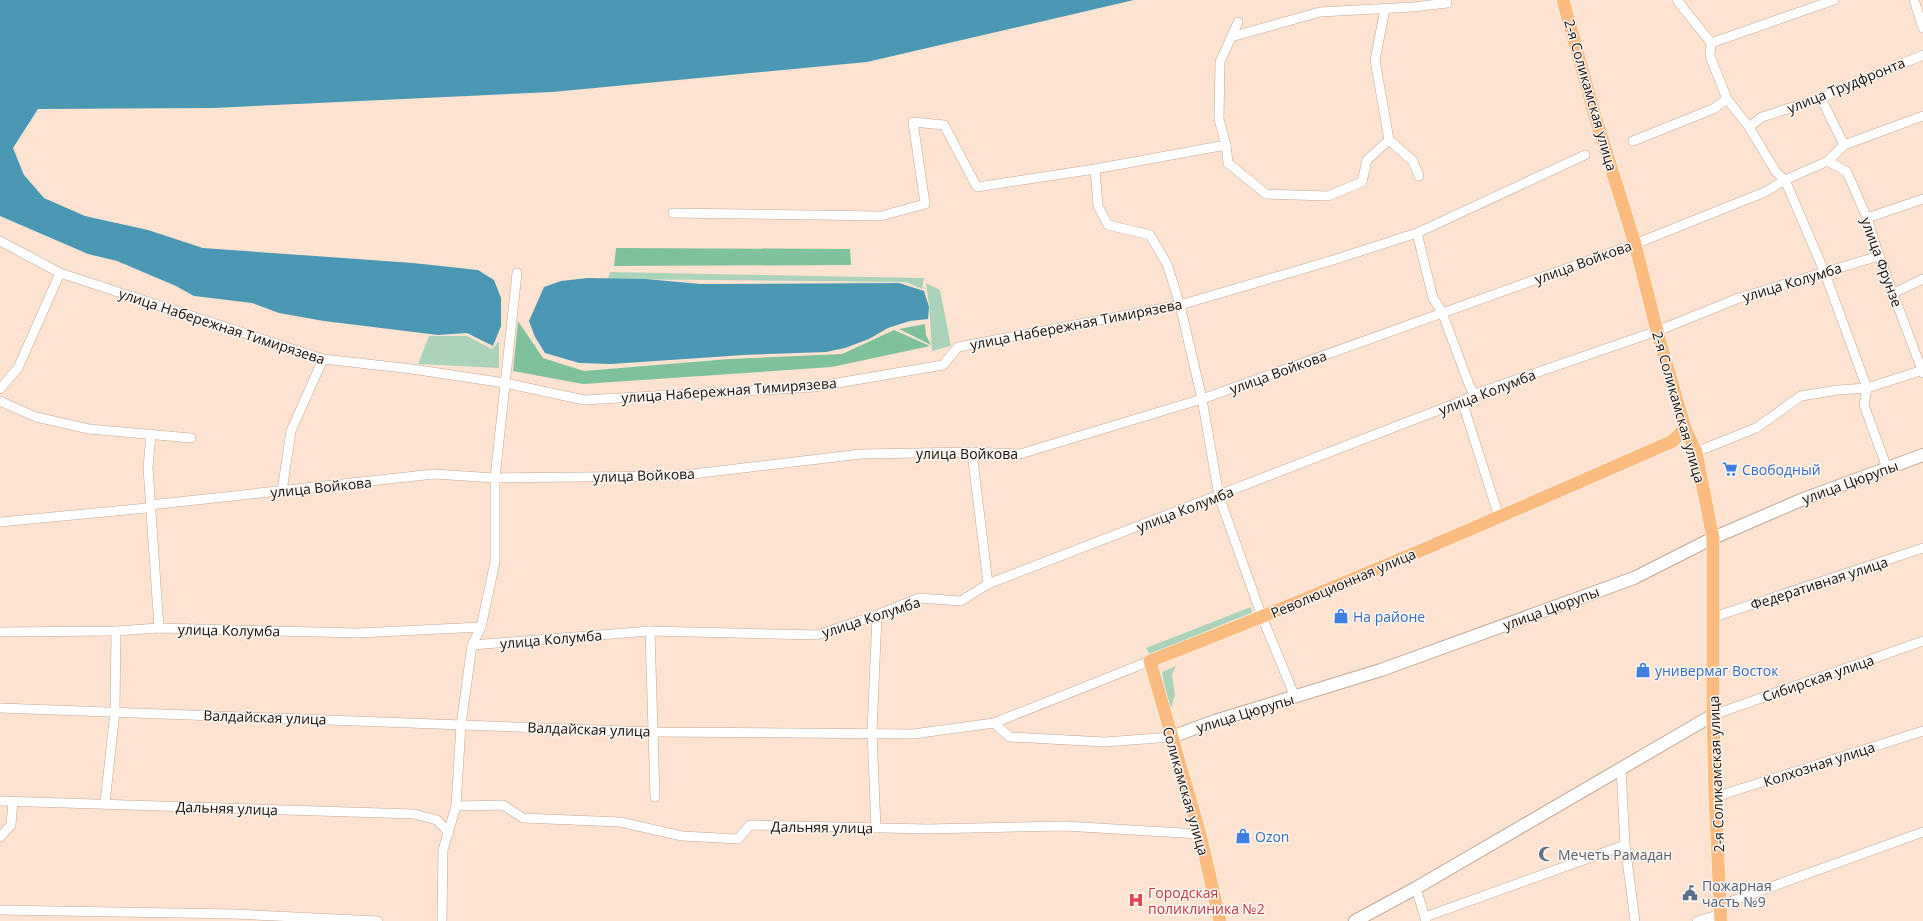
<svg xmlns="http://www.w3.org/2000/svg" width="1923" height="921" font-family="'Open Sans',sans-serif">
<rect width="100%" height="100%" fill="#fee4d0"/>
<g fill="#aad3ba">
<path d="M610 272 924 278 922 289 906 282 608 279Z"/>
<path d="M926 283 940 290 951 346 932 351 929 304Z"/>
<path d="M429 336H467L492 349 499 341V368L418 364Z"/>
<path d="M1251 607 1252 613 1233 620 1150 655 1146 648Z"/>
<path d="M1176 666 1172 675 1175 695 1169 715 1162 672Z"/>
</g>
<g fill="#7fc19b">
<path d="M616 248 850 249 851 265 614 266Z"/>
<path d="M518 321 543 358 584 371 729 359 842 354 894 330 930 346 832 367 583 384 513 371Z"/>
<path d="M925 324 926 335 931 345 899 329Z"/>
</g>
<g fill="#4b98b5">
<path d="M0 0H1134L867 62 553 92 214 108 38 109 13 148 24 175 44 198 85 216 148 230 203 248 413 263 478 270 494 280 501 298V326L493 346 467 333 438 335 324 321 279 313 252 303 194 296 176 286 117 261 88 254 0 216Z"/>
<path d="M587 278 645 279 701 284 899 283 924 291 929 307 928 319 910 321 888 328 869 339 845 348 826 352 744 355 611 364 579 363 545 353 535 337 529 321 544 287 561 281Z"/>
</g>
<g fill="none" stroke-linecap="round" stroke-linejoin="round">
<g stroke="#c0a794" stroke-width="10">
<g id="street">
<path d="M1677 0 1711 43 1710 56 1727 99 1749 127 1776 172 1785 180 1824 271 1867 388 1864 405 1887 468"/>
<path d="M1914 0 1923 28"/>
<path d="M1385 9 1375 60 1389 140 1413 161 1419 176"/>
<path d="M1238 22 1220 62 1219 119 1226 145 1228 163 1266 194 1328 196 1362 182 1367 160 1389 140"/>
<path d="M1231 37 1320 12 1413 7 1447 3"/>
<path d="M1711 43 1834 0"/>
<path d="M1821 98 1844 145"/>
<path d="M1749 127 1762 117 1821 98 1923 55"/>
<path d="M1633 141 1713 109 1727 99"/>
<path d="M1828 161 1847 172 1867 218 1879 256 1923 373"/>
<path d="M1095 169 1098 206 1108 225 1150 235 1167 264 1180 305 1202 399 1219 496 1262 617 1295 697"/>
<path d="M673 213 881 216 925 204 913 122 944 125 977 187 1095 169 1226 145"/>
<path d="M1867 218 1923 199"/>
<path d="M1417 233 1433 298 1442 312 1470 387 1475 394"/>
<path d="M0 241 60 273 323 359 412 369 505 383 584 400 814 387 943 365 958 347 1180 305 1330 261 1417 233 1585 155"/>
<path d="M1894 293 1923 279"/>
<path d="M0 389 18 368 60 273"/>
<path d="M0 401 36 417 89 429 191 438"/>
<path d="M1462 401 1499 517"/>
<path d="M151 434 148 468 159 628"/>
<path d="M972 452 988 584"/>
<path d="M1696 452 1756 428 1801 396 1838 390 1867 388 1923 370"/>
<path d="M282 491 291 431 323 359"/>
<path d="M0 522 147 508 150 505 434 474 495 478 676 476 861 454 972 452 1020 454 1202 399 1635 244 1765 192 1785 180 1828 161 1844 145 1923 116"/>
<path d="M1714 617 1923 548"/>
<path d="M650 631 655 797"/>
<path d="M0 632 116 631 159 628 358 633 481 627"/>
<path d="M472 645 650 631 817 635 877 615 919 598 961 601 988 584 1462 401 1475 394 1657 331 1739 298 1879 256"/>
<path d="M0 708 653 732 913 734 994 723 1010 737 1105 742 1171 737"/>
<path d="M1713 715 1923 641"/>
<path d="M994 723 1150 661"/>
<path d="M1621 769 1625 845 1635 921"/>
<path d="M1715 797 1923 731"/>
<path d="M0 801 414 814 437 820 449 833"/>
<path d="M105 803 115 711 116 631"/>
<path d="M456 806 503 805 523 818 620 822 682 836 738 839 750 825 927 829 1064 826 1200 834"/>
<path d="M876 828 872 732 877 615"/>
<path d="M0 837 11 825 13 801"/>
<path d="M1416 888 1426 921"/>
<path d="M1721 905 1923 832"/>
<path d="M0 910 234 914 378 921"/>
<path d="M1425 917 1625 845"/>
<path d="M442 921 443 850 456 806 461 725 472 645 481 627 495 562V478L517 273"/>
<path d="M1697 921 1721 914"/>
</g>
</g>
<g stroke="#c0a794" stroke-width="14">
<g id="secondary">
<path d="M1171 737 1215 721 1381 670 1634 578 1713 538 1801 500 1923 455"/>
<path d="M1355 921 1416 888 1713 715"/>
</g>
</g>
<g stroke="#fff" stroke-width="14">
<g id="primary">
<path d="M1563 0 1595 116 1635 244 1657 331 1685 428 1696 452 1713 538V715L1715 797 1721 921"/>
<path d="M1220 921 1200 834 1150 661C1326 593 1500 517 1673 441L1685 428"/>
</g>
</g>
<use href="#street" stroke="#fff" stroke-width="9"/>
<use href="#secondary" stroke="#fff" stroke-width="12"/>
<use href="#primary" stroke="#fcbb7f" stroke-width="13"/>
</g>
<defs>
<g id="supermarket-bare" transform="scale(1.2)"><path d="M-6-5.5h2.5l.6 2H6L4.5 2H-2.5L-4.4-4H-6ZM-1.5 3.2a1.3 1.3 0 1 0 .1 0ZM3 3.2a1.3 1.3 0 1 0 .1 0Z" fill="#3f7fe0" stroke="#fbf6f2" stroke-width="2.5" paint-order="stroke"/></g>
<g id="shop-bare" transform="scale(1.2)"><path d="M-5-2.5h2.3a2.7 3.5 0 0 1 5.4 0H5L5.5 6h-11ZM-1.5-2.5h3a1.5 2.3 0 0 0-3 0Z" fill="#3f7fe0" stroke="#fbf6f2" stroke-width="2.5" paint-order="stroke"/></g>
<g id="mosque-bare" transform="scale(1.2)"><path d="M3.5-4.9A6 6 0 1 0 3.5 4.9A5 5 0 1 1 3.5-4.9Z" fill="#6b7280" stroke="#fbf6f2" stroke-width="2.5" paint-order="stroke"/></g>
<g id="civic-bare" transform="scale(1.2)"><path d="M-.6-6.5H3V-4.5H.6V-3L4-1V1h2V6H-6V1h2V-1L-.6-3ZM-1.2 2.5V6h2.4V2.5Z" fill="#5c6f8a" stroke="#fbf6f2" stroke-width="2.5" paint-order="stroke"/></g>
<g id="hospital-bare" transform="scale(1.2)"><path d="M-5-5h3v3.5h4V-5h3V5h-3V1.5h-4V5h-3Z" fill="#e0444e" stroke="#fbf6f2" stroke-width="2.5" paint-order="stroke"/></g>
</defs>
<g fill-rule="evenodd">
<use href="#supermarket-bare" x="1730" y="469"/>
<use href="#shop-bare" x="1341" y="616"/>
<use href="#shop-bare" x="1643" y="670"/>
<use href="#shop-bare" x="1243" y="836"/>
<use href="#mosque-bare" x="1546" y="854"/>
<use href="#civic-bare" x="1690" y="893"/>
<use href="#hospital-bare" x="1136" y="900"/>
</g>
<g text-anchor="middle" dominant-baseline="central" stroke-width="3" stroke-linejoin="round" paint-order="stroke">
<g font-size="14" fill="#180f08" stroke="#fbf6f2">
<text transform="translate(1846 85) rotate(-22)">улица Трудфронта</text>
<text transform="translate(1591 95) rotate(74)">2-я Соликамская улица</text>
<text transform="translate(1583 262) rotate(-20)">улица Войкова</text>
<text transform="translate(1882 262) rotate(70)">улица Фрунзе</text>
<text transform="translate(1792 282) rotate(-17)">улица Колумба</text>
<text transform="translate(1076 324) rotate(-11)">улица Набережная Тимирязева</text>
<text transform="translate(222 326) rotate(18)">улица Набережная Тимирязева</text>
<text transform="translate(1278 372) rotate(-20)">улица Войкова</text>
<text transform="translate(729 390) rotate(-4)">улица Набережная Тимирязева</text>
<text transform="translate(1487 392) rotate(-21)">улица Колумба</text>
<text transform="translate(1679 407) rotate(74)">2-я Соликамская улица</text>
<text x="967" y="453">улица Войкова</text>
<text transform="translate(644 475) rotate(-2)">улица Войкова</text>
<text transform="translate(1850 482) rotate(-20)">улица Цюрупы</text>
<text transform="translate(321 487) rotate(-6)">улица Войкова</text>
<text transform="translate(1185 509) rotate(-21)">улица Колумба</text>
<text transform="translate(1343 583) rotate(-23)">Революционная улица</text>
<text transform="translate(1819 583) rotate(-18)">Федеративная улица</text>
<text transform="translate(1551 608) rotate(-20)">улица Цюрупы</text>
<text transform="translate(871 617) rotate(-18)">улица Колумба</text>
<text transform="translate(229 630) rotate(1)">улица Колумба</text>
<text transform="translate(551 639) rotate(-5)">улица Колумба</text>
<text transform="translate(1818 678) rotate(-19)">Сибирская улица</text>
<text transform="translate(1245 713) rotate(-17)">улица Цюрупы</text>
<text transform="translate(265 717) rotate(2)">Валдайская улица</text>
<text transform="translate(589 729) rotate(2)">Валдайская улица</text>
<text transform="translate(1819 764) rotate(-18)">Колхозная улица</text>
<text transform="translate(1716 774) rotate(-92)">2-я Соликамская улица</text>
<text transform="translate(1186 791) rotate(74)">Соликамская улица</text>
<text transform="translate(227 808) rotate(2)">Дальняя улица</text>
<text transform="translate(822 827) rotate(1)">Дальняя улица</text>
</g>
<g font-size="14" fill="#366cbe" stroke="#fbf6f2" text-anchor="start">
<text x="1742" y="469">Свободный</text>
<text x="1353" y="616">На районе</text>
<text x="1655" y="670">универмаг Восток</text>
<text x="1255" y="836">Ozon</text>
</g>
<g font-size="14" fill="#5b616d" stroke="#fbf6f2" text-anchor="start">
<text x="1558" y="854">Мечеть Рамадан</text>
</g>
<g font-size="14" fill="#4e5e75" stroke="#fbf6f2" text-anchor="start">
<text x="1702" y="885">Пожарная<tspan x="1702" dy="16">часть №9</tspan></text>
</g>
<g font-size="14" fill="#be3a42" stroke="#fbf6f2" text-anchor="start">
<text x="1148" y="892">Городская<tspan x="1148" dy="16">поликлиника №2</tspan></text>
</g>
</g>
</svg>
